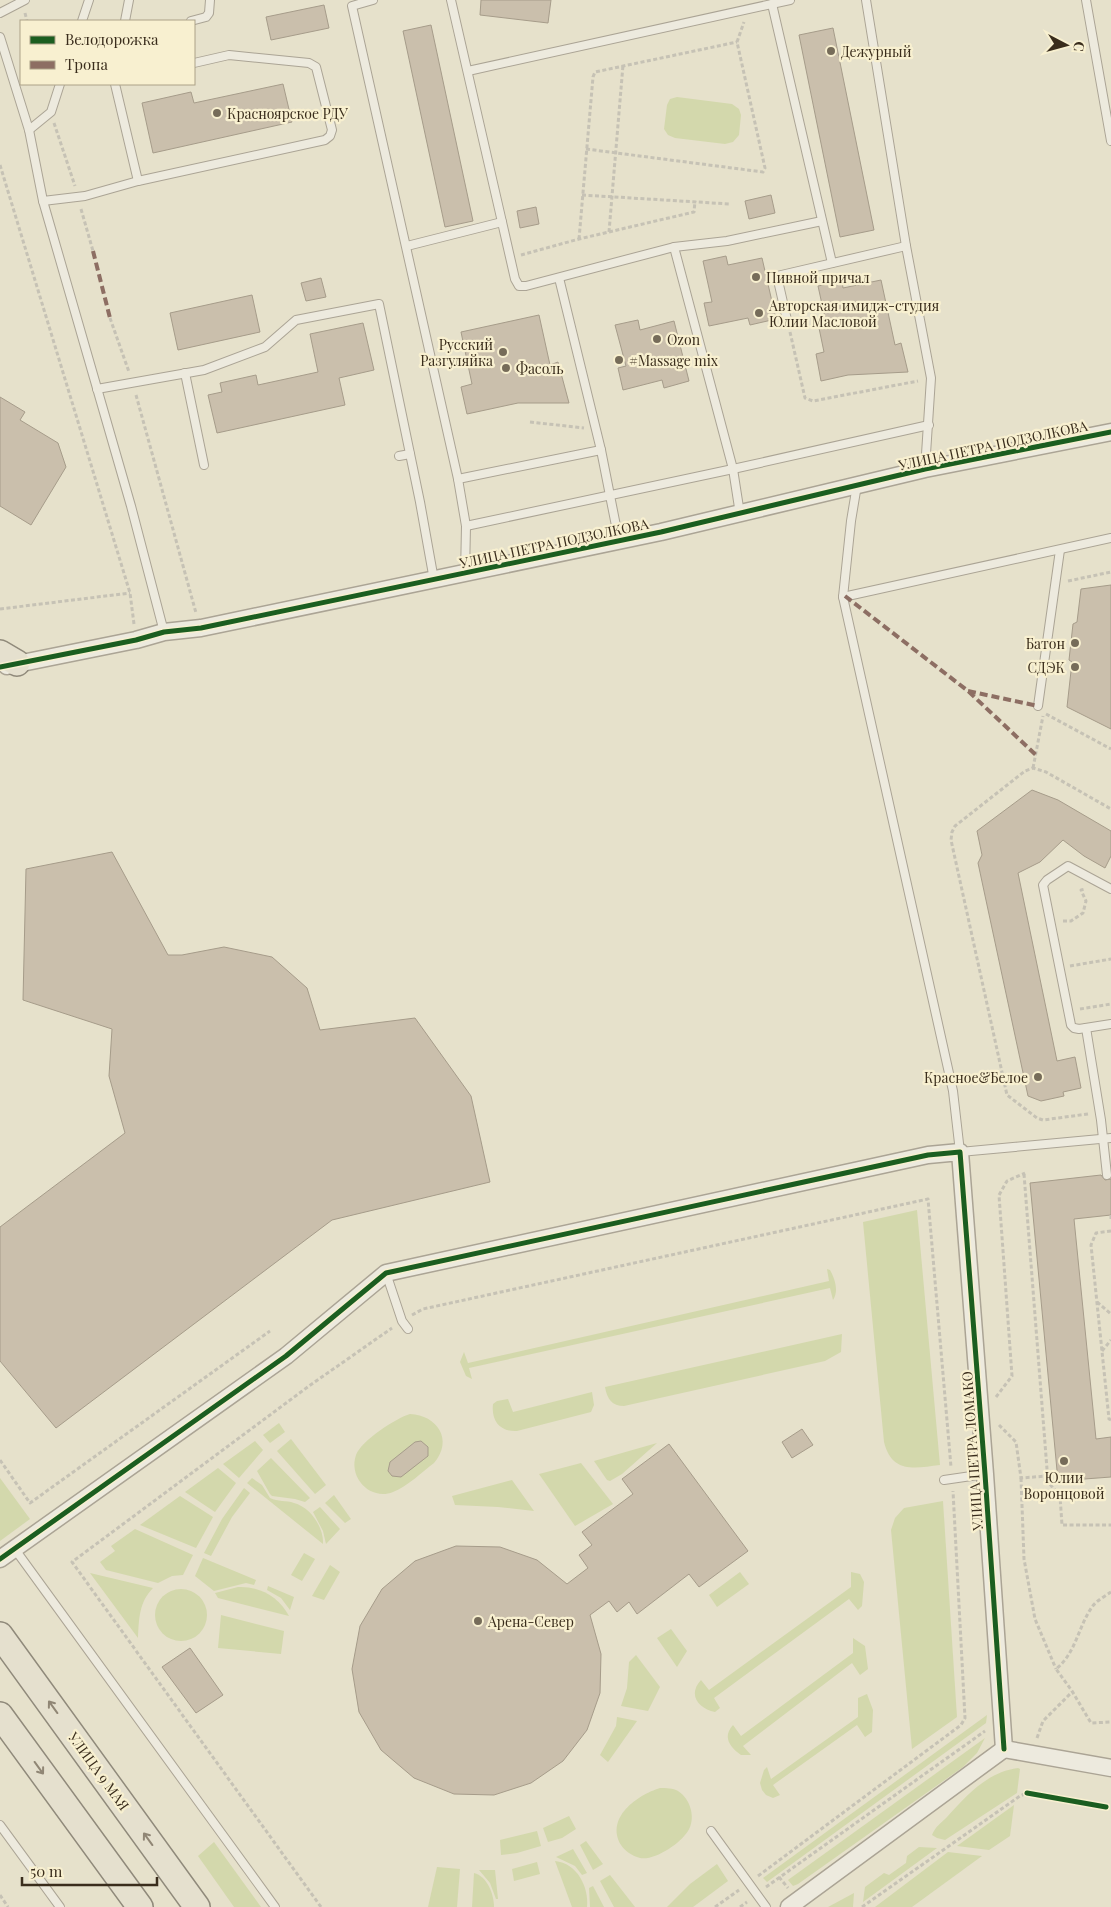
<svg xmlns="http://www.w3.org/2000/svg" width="1111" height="1907" font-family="'Playfair Display',serif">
<rect width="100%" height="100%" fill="#e6e1cb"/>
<g fill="#d3d8ac">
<path d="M677 97 732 104 739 109 741 115 739 135 733 142 725 144 675 138 668 135 664 129 667 105 670 99Z"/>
<path d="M917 1210 940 1465C915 1468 892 1474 884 1442L863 1222Z"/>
<path d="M827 1269 830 1270C835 1279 839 1291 833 1300L830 1288 469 1368 472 1379 466 1376 460 1362 464 1352 468 1363 829 1281Z"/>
<path d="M842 1334 841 1352 825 1361 624 1406C612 1406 607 1399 605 1387Z"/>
<path d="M592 1392 594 1405 591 1412 517 1431C500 1432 491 1421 493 1404L497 1401 508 1399 513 1412Z"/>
<path d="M410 1414C437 1415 454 1440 434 1463 422 1472 408 1486 393 1492 371 1501 348 1478 356 1455 361 1441 396 1418 410 1414Z"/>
<path d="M279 1423 285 1432 270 1443 263 1435Z"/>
<path d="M291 1439 326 1485 315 1494 277 1451Z"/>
<path d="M255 1441 263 1450 239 1478 223 1464Z"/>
<path d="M657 1443 622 1474 610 1481 607 1480 594 1461Z"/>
<path d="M271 1458 310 1498 305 1502 295 1499 272 1496 270 1494 257 1471Z"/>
<path d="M581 1463 613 1504 575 1526 539 1474Z"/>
<path d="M218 1468 236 1483 215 1512 185 1492Z"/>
<path d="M0 1478 30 1519 0 1541Z"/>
<path d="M252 1478 262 1485 270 1498C278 1502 286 1500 294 1503 310 1507 324 1527 323 1544L247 1483Z"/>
<path d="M512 1480 534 1511 498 1507 455 1505 452 1496Z"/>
<path d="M244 1488 250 1493 232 1517 211 1556 204 1553 222 1519Z"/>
<path d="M334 1495 351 1519 345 1523 325 1503Z"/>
<path d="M180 1496 213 1517 196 1548 140 1525Z"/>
<path d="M943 1501 957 1717 912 1749 891 1530 895 1518 904 1508Z"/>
<path d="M320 1507 340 1529 326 1544 323 1531 313 1512Z"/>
<path d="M135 1529 193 1555 183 1575 172 1576 158 1583 106 1570 100 1562 115 1551 111 1546Z"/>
<path d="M304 1553 315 1559 302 1581 291 1575Z"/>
<path d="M203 1558 256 1580 254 1585 246 1583 214 1591 195 1576Z"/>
<path d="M330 1565 340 1572 324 1600 312 1596Z"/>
<path d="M740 1572 749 1584 717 1607 709 1595Z"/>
<path d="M851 1572 860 1574 864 1582 862 1606 858 1610 849 1599 714 1698 720 1708 715 1712C699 1709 687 1695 701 1680L709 1690 851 1587Z"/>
<path d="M90 1573 153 1588C139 1602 139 1619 138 1638Z"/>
<path d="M268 1586 294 1597 290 1610 281 1598 267 1590Z"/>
<path d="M238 1587C260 1586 279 1597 289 1616L218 1598 215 1593Z"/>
<circle cx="181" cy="1615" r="26"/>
<path d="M221 1615 284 1631 281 1654 218 1648Z"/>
<path d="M671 1629 687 1651 677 1667 657 1638Z"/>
<path d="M853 1638 865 1646 868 1669 860 1675 852 1663 743 1746 751 1755H741C730 1747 722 1737 733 1725L741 1736 853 1653Z"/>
<path d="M636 1655 660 1687 648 1711 621 1706 627 1688 629 1662Z"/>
<path d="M867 1694 873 1710 872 1732 865 1737 857 1725 773 1785 780 1795 773 1798 766 1795 762 1790 760 1783 764 1770 767 1767 771 1779 858 1717V1698Z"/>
<path d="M987 1715 986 1723 767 1882 763 1878Z"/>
<path d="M617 1717 637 1721 608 1762 600 1755 616 1726Z"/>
<path d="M985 1738 977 1753 963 1767 798 1884 793 1886 788 1880Z"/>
<path d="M1018 1768 1020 1769 1017 1793 945 1840 937 1838 932 1835C935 1827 941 1823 947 1817 966 1796 987 1772 1018 1768Z"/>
<path d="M660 1788C666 1788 673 1788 678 1791 691 1799 696 1819 688 1831 680 1844 654 1861 640 1858 632 1856 625 1851 621 1845 605 1818 637 1795 660 1788Z"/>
<path d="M1014 1805 1010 1836 989 1850 957 1846Z"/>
<path d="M569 1816 576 1829 562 1838 548 1842 543 1828Z"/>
<path d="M537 1831 541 1846 517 1853 501 1855 500 1840Z"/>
<path d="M586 1841 603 1864 593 1870 580 1845Z"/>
<path d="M214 1842 261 1907H234L198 1856Z"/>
<path d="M919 1847 937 1848 863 1902 865 1887 884 1873 889 1875 906 1863 907 1856Z"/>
<path d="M573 1849 587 1873 582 1875 575 1866 556 1857Z"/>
<path d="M948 1852 982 1856 912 1907H875Z"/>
<path d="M555 1861C577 1863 589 1887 587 1907H572Z"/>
<path d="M537 1862 540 1874 514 1881 512 1869Z"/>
<path d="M717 1864 728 1881 693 1907H667L690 1884Z"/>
<path d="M437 1867 460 1869 457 1907H428Z"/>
<path d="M479 1870H495L498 1899H496L490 1883Z"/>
<path d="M474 1873C487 1876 494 1894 494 1907H472Z"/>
<path d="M610 1875 635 1907H614L600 1881Z"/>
<path d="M593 1886 604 1907H590L589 1888Z"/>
<path d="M854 1893 853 1907H828Z"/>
</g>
<g fill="#cabfac" stroke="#a69c8a">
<path d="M481 0H551L548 23 480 15Z"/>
<path d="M324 5 329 28 271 40 266 17Z"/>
<path d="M431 25 473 221 445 227 403 31Z"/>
<path d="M833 28 874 230 840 237 799 35Z"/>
<path d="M283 84 292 122 153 153 142 103 191 92 194 103Z"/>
<path d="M771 195 775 213 749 219 745 201Z"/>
<path d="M536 207 539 224 520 228 517 211Z"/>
<path d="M726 256 728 265 762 258 776 319 750 325 748 318 709 326 704 303 712 302 703 261Z"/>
<path d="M321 278 326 297 306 301 301 283Z"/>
<path d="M881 280 895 345 901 343 908 372 848 375 821 381 816 354 824 352 819 328 827 327 818 286 842 281 843 288Z"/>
<path d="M252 295 260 332 178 350 170 313Z"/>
<path d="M539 315 550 365 558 362 569 403H518L467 414 461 387 472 384 461 332Z"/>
<path d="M638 320 640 330 674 321 689 381 664 388 662 380 623 390 618 368 626 366 615 325Z"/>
<path d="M363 323 374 370 339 378 345 405 217 433 208 395 222 392 220 383 256 375 258 385 318 372 310 334Z"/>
<path d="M0 397 25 412 20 420 58 443 66 467 31 525 0 506Z"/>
<path d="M1111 585V729L1067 707 1072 662 1069 660 1073 624 1077 622 1081 589Z"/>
<path d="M1032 790 1058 800 1111 831V856L1105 868 1084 856 1063 840 1040 862 1018 873 1057 1061 1075 1057 1081 1088 1063 1092 1064 1096 1041 1101 1028 1096 978 863 982 855 977 831Z"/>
<path d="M112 852 168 955H182L224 947 272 957 307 988 320 1030 415 1018 471 1096 490 1182 332 1220 56 1428 0 1361V1227L125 1133 109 1076 112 1029 23 1000 26 869Z"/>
<path d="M1101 1175 1105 1180 1111 1179V1215L1074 1219 1096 1439 1111 1437V1477L1058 1481 1030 1183Z"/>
<path d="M802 1429 813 1445 792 1458 782 1442Z"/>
<path d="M421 1441 428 1447V1456L401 1477 392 1476 388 1471 390 1462 415 1442Z"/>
<path d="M669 1444 748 1551 699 1587 689 1574 637 1614 629 1602 617 1612 609 1601 590 1615 601 1654 600 1693 587 1730 563 1761 531 1783 494 1795 454 1794 414 1778 381 1750 359 1712 352 1669 360 1626 382 1589 415 1561 456 1546 500 1547 537 1560 567 1584 588 1568 579 1555 592 1545 582 1532 633 1494 622 1479Z"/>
<path d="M190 1648 223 1695 196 1713 162 1667Z"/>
</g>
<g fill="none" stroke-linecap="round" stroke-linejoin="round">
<g stroke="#aba495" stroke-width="10">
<g id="service">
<path d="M373 0 352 6 458 479 466 526 465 574"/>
<path d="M866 0 906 246 931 378 925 469"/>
<path d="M1086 0 1111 141"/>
<path d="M772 4 832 263"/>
<path d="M0 13 25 0"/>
<path d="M82 21 89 0"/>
<path d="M125 21 129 0"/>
<path d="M191 21 206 17 209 13 210 0"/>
<path d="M0 37 29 130 43 201 131 506 164 632"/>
<path d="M468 71 790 0"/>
<path d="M115 84 138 181"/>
<path d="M29 130 51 112 60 84"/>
<path d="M43 201 85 196 138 181 325 140 330 136 332 130 316 67 309 63 229 55 194 63"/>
<path d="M502 222 515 279 519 286H526L674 247 727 241 822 221"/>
<path d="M407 246 502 222 451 0"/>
<path d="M674 247 733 469 740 514"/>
<path d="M559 278 601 450 619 541"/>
<path d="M787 320 777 276 906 246"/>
<path d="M185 373 204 465"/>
<path d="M97 389 204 370 265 347 296 320 379 304 420 502 434 580"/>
<path d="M399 456 410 454"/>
<path d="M458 479 601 450"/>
<path d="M857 485 851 521 843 597 953 1091 960 1152 1111 1138"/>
<path d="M466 526 733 469 929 425"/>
<path d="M843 597 1111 538"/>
<path d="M1038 706 1060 550"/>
<path d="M1111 889 1068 866 1047 880 1043 885 1071 1025 1074 1028 1079 1029 1111 1024"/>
<path d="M1086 1028 1101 1120 1107 1175"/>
<path d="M386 1273 402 1321 408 1329"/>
<path d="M944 1480 985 1474"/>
<path d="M14 1548 275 1907"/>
<path d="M0 1825 60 1907"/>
<path d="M711 1831 766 1907"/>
</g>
</g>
<g stroke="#aba495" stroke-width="19">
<g id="minor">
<path d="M7 666 136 640 164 632 201 628 661 532 925 469 1111 432"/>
<path d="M0 1559 286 1356 386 1273 928 1155 960 1152 985 1474 1004 1749"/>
<path d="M1004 1749 1111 1768"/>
<path d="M789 1907 1004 1749"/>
</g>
</g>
<g stroke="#908a7b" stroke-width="28">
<g id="primary">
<path d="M0 653 17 663"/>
<path d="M0 1635 197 1907"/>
<path d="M0 1715 140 1907"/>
</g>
</g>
<g stroke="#c6c2b5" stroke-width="3" stroke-dasharray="4 2.5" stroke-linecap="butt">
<path d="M25 13 27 21"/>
<path d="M54 123 75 186"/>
<path d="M586 149 763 172 765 168 737 42 744 22"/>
<path d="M0 165 130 593 134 624"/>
<path d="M582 195 730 204"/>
<path d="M81 209 93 251"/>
<path d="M609 232 623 65"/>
<path d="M579 239 593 77 595 72 737 42"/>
<path d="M521 255 579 239 694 212 695 201"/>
<path d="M110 318 129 372"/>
<path d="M790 332 805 398 813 401 918 381"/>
<path d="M136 395 196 613"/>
<path d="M530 422 584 428"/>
<path d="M1068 581 1111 572"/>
<path d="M0 609 130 593"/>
<path d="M1046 714 1111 749"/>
<path d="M1033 768 1043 716"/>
<path d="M1063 921H1071L1083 913 1086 901 1081 890 1085 889"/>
<path d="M1070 966 1111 959"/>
<path d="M1080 1009 1111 1004"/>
<path d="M1088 1114 1043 1120 1037 1118 1007 1095 951 840 952 832 955 826 1025 771 1033 768 1046 772 1111 809"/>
<path d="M1024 1174 1048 1482 1060 1496 1062 1525H1111"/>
<path d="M1111 1215V1220"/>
<path d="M1111 1231 1096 1233 1091 1245 1109 1419 1111 1420"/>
<path d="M1097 1302 1111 1314"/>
<path d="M412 1315 423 1309 928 1199 951 1467"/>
<path d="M1102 1351 1111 1340"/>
<path d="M996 1397 1012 1376 999 1195 1007 1181 1025 1173"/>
<path d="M999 1425 1016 1442 1021 1478 1047 1476"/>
<path d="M0 1460 30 1503 270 1331"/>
<path d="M1021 1478 1024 1559 1035 1619 1056 1669"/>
<path d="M1111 1592C1105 1596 1096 1601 1092 1607 1078 1627 1076 1653 1056 1669L1072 1691 1091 1723 1111 1722"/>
<path d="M1037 1738 1043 1721 1072 1692"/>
<path d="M758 1876 961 1725 965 1718 953 1491"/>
<path d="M779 1877 788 1888"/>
<path d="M766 1887 985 1731"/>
<path d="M0 1895 8 1907"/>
<path d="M321 1907 72 1562 309 1386 392 1328"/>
<path d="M715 1907 739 1890"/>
<path d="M740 1907 747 1902"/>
<path d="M862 1907 1020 1796 1027 1793"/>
</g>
<use href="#service" stroke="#edeade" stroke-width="8"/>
<use href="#minor" stroke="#edeade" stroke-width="16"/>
<use href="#primary" stroke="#e5e0ce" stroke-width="25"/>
<g stroke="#8d6e63" stroke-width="4" stroke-dasharray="8 4" stroke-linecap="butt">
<path d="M93 251 110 318"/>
<path d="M845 596 968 691 1036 755"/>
<path d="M968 691 1038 706"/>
</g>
<g stroke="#f8f0d0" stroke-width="8">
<g id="cycleway">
<path d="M0 667 136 640 164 632 201 628 661 532 925 469 1111 432"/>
<path d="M0 1559 286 1356 386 1273 928 1155 960 1152 985 1474 1004 1749"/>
<path d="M1027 1793 1106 1807"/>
</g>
</g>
<use href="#cycleway" stroke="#1b5e20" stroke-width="5"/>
</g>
<defs><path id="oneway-shaft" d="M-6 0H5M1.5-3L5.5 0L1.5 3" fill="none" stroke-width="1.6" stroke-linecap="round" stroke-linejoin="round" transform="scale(1.25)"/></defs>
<g stroke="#908675">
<use href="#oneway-shaft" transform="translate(53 1707) rotate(-126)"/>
<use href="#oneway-shaft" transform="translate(39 1768) rotate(54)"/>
<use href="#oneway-shaft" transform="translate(148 1839) rotate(-126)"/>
</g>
<g fill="#766c59" stroke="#f8f0d0" stroke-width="2">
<circle cx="831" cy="51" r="5"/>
<circle cx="217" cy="113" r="5"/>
<circle cx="756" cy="277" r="5"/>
<circle cx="759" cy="313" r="5"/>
<circle cx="657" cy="339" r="5"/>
<circle cx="503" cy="352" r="5"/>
<circle cx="619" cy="360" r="5"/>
<circle cx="506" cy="368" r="5"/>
<circle cx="1075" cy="643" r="5"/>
<circle cx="1075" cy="667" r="5"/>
<circle cx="1038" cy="1077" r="5"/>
<circle cx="1064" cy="1461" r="5"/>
<circle cx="478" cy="1621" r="5"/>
</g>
<g text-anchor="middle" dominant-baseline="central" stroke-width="4.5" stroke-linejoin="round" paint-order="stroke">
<g font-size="14" fill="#3a2d1c" stroke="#f8f0d0" text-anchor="start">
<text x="841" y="51">Дежурный</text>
<text x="227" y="113">Красноярское РДУ</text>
<text x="766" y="277">Пивной причал</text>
<text x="769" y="305">Авторская имидж-студия<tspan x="769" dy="16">Юлии Масловой</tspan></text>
<text x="667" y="339">Ozon</text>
<text x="493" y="344" text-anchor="end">Русский<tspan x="493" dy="16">Разгуляйка</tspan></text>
<text x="629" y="360">#Massage mix</text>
<text x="516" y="368">Фасоль</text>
<text x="1065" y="643" text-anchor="end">Батон</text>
<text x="1065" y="667" text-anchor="end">СДЭК</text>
<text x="1028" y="1077" text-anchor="end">Красное&amp;Белое</text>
<text x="1064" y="1477" text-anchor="middle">Юлии<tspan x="1064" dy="16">Воронцовой</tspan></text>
<text x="488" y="1621">Арена-Север</text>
</g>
<g font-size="14" fill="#3a2d1c" stroke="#f8f0d0">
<text transform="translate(993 445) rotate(-12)">УЛИЦА ПЕТРА ПОДЗОЛКОВА</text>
<text transform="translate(554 543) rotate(-12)">УЛИЦА ПЕТРА ПОДЗОЛКОВА</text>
<text transform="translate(972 1451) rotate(-94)">УЛИЦА ПЕТРА ЛОМАКО</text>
<text transform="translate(99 1771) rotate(54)">УЛИЦА 9 МАЯ</text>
</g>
</g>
<rect x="20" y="20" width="175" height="65" fill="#f8f0d0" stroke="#aca288"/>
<rect x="30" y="36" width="25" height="8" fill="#1b5e20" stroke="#aca288"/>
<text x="65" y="45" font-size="15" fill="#3a2d1c">Велодорожка</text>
<rect x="30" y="61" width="25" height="8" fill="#8d6e63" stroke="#aca288"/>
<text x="65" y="70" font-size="15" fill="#3a2d1c">Тропа</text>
<g transform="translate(1066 45) rotate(96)" stroke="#f8f0d0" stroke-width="4" paint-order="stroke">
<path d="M0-4L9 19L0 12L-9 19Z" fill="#3a2d1c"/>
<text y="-8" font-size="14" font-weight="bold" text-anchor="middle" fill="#3a2d1c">С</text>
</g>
<path d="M22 1877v8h135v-8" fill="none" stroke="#3a2d1c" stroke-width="2.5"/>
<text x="30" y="1877" font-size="15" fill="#3a2d1c" stroke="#f8f0d0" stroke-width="4" paint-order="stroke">50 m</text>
</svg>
